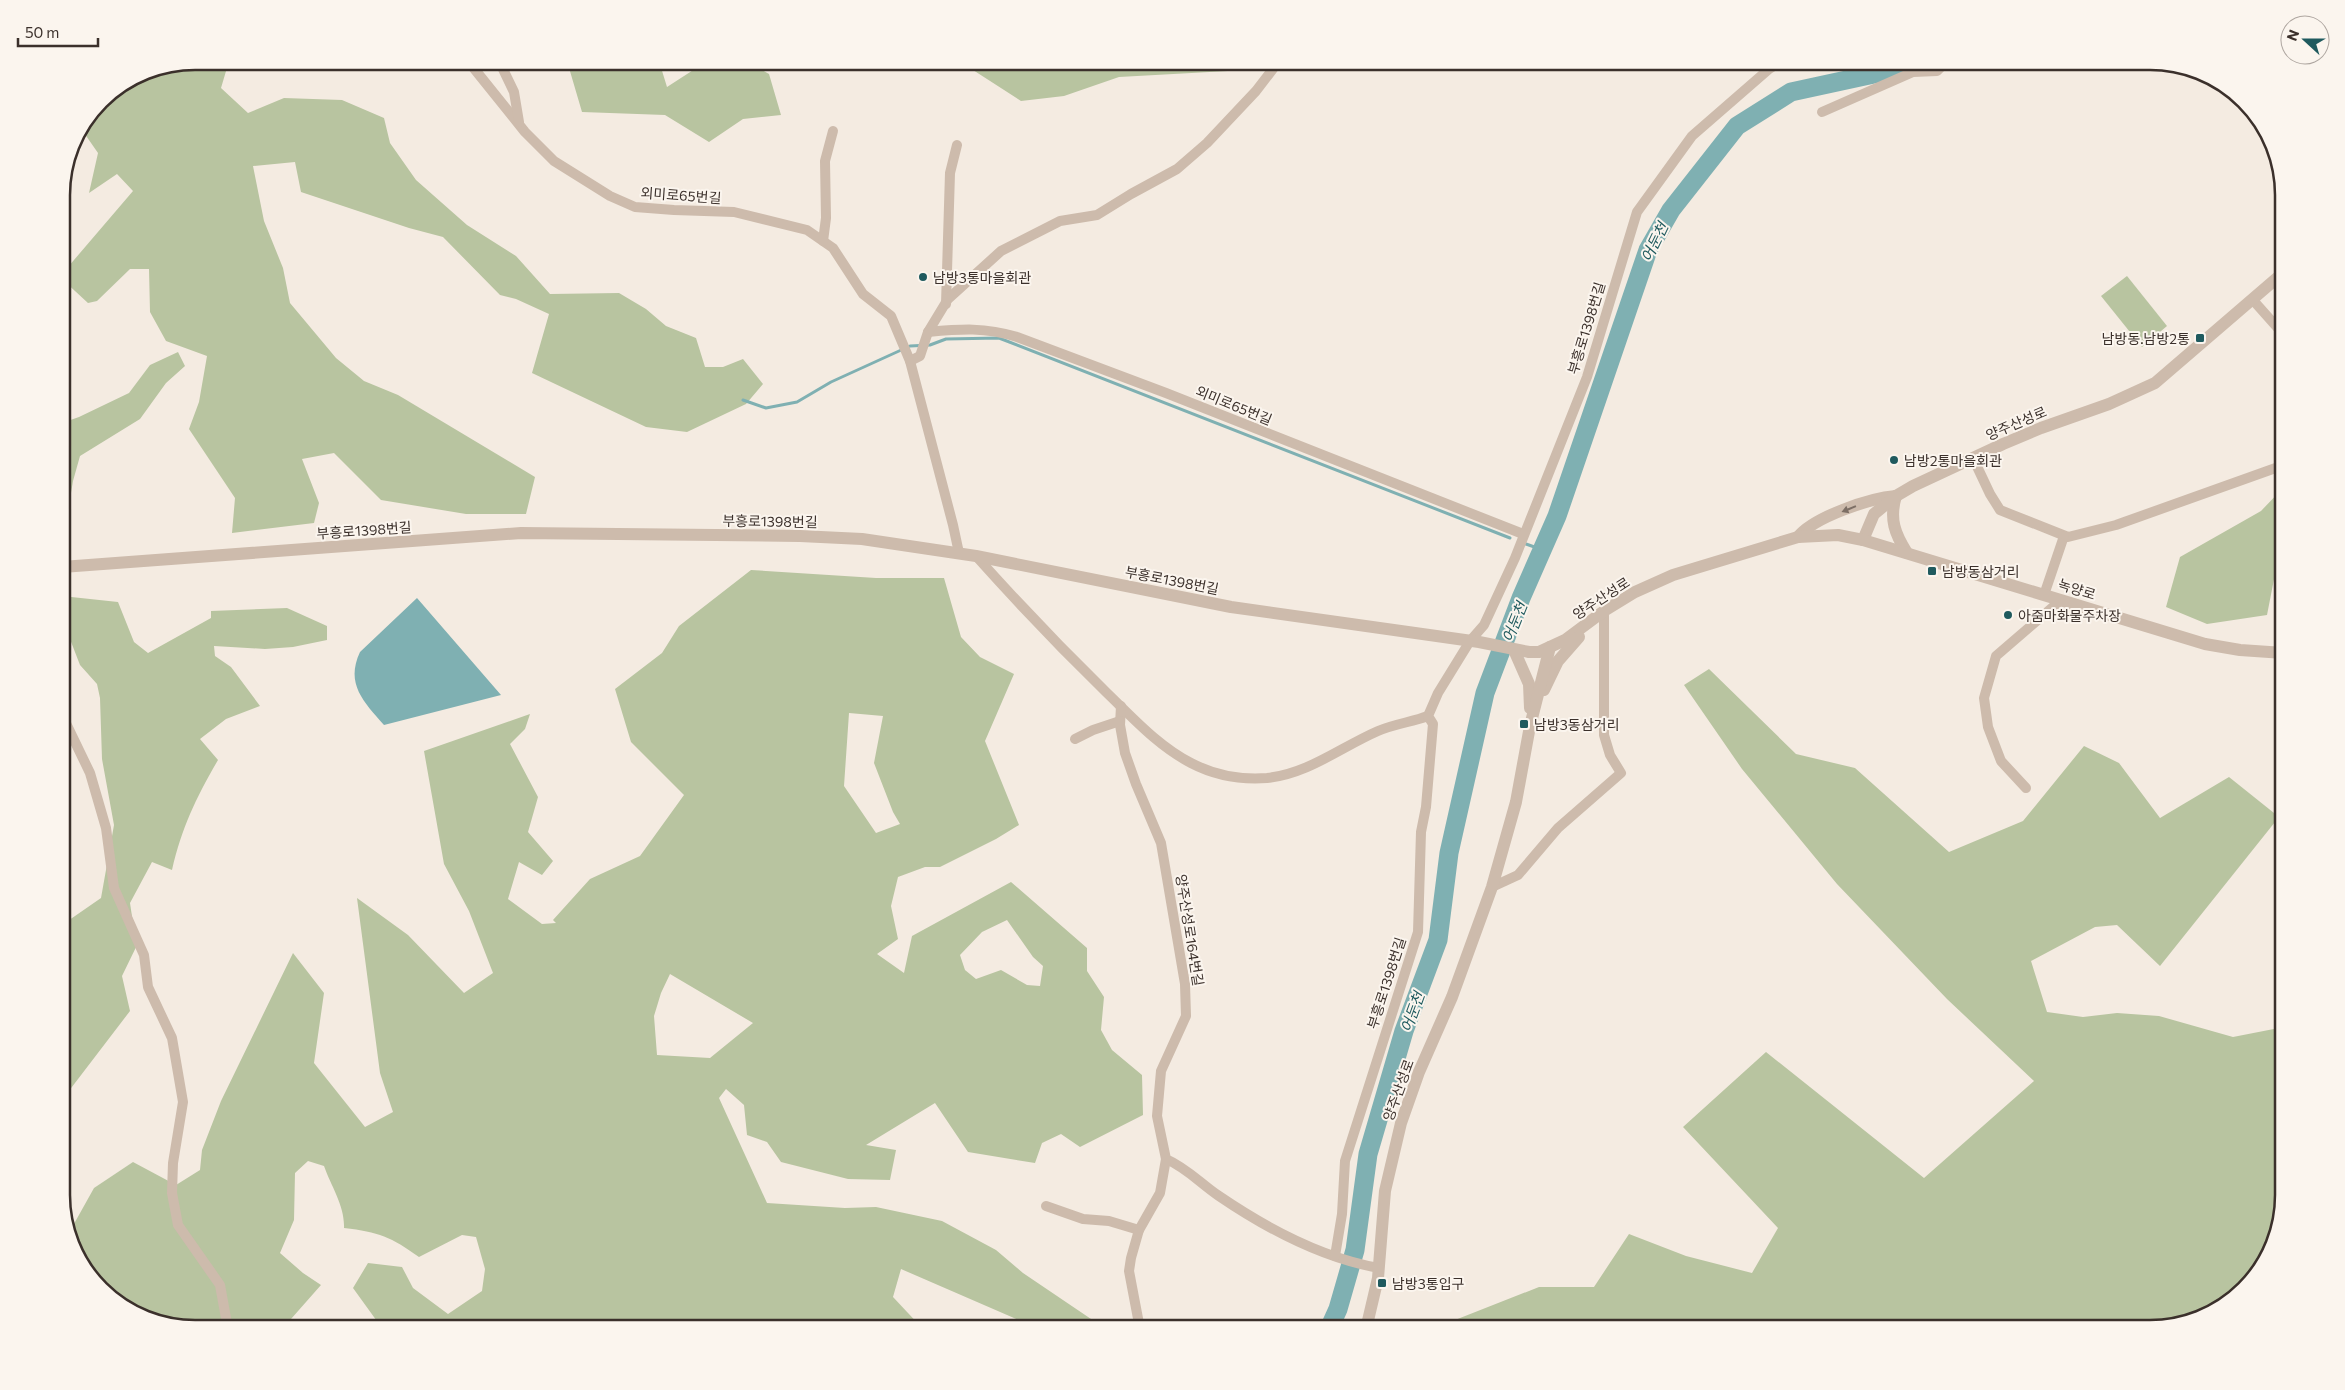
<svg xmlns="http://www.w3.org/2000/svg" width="2345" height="1390" font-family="Commissioner,'Noto Sans KR',sans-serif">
<rect width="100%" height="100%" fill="#f4ebe1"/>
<g fill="#b8c4a0" fill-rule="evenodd">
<path d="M195 61H229L221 88 248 113 284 98 342 100 384 118 390 143 416 180 467 225 516 256 550 294 619 293 646 309 666 326 696 338 705 367H723L743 359 763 384 746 404 687 432 646 427 532 373 549 314 516 299 500 295 443 237 409 228 301 192 295 162 253 166 264 221 283 268 290 303 336 358 364 381 398 395 535 477 526 514H466L381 500 334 453 302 459 319 503 314 523 232 533 235 498 189 429 199 402 207 356 166 341 150 312 149 269H130L97 301 88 303 62 279V274L133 191 117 174 89 193 98 153 82 130 79 133 101 100 144 71Z"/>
<path d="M567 61H659L667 87 701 65 713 61H746L769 74 781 115 743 119 709 142 665 115 582 112Z"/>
<path d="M965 61H1217L1252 66 1246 70 1119 77 1064 96 1021 101 973 70Z"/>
<path d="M2127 276 2167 326 2142 347 2101 296Z"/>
<path d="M178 352 185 366 166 383 140 419 80 456 73 481 65 529 62 530V423L79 417 129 393 150 365Z"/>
<path d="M2284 487V564L2275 574 2267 615 2207 624 2166 607 2180 557 2261 511Z"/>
<path d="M751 570 876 578H944L961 637 980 657 1014 674 985 741 1019 825 996 839 940 867H925L898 877 891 906 898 939 877 954 904 973 912 936 1011 882 1087 948V971L1104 997 1101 1030 1112 1050 1142 1075 1143 1115 1080 1147 1061 1134 1042 1143 1035 1163 968 1152 935 1103 866 1145 896 1150 890 1180 848 1179 781 1162 767 1142 747 1135 744 1105 726 1089 719 1098 767 1203 845 1208 876 1207 942 1221 996 1250 1023 1273 1094 1321 1077 1329H1022L1023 1322 901 1269 893 1297 923 1329H378L379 1324 353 1288 368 1263 402 1267 413 1288 448 1314 482 1291 485 1269 476 1237 462 1235 419 1257C391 1237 379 1232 344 1228 345 1206 331 1186 324 1166L308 1161 295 1173 294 1220 280 1253 303 1273 321 1285 291 1319 290 1329H195L128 1311 79 1262 70 1231 94 1188 133 1162 176 1185 200 1170 202 1150 221 1101 293 953 324 993 314 1063 365 1127 393 1112 380 1073 357 898 408 935 464 993 493 973 469 911 444 864 424 751 530 714 525 729 510 744 538 797 528 832 553 861 542 875 519 862 508 899 542 924 556 923 553 920 590 879 640 856 684 795 631 742 615 689 662 653 679 626ZM849 713 883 716 874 763 893 812 900 824 876 833 844 786ZM1007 920 1033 957 1043 966 1040 986 1027 985 1001 970 976 979 965 970 960 955 982 932ZM670 974 753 1023 710 1058 657 1055 654 1016 661 993Z"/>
<path d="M62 596 118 602 134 642 148 653 211 618V611L287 608 327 626V640L293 647 265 649 214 646 215 656 231 667 260 706 226 719 200 739 218 760C196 798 182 827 172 870L152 862 130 903 134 930 139 941 122 976 130 1011 62 1100V925L101 898 114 825 102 759 100 698 97 684 80 665 63 621Z"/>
<path d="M1709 669 1796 754 1855 768 1949 852 2023 821 2084 746 2119 763 2160 818 2229 777 2279 817 2160 966 2117 925 2095 927 2031 961 2047 1012 2083 1017 2117 1013 2159 1016 2233 1037 2284 1027V1195L2266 1262 2217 1311 2150 1329H1455V1320L1539 1287H1594L1629 1234 1686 1256 1752 1273 1778 1228 1683 1127 1766 1052 1924 1178 2034 1081 1947 999 1837 884 1742 769 1684 685Z"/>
</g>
<path fill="#7fb0b2" d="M417 598 501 695 384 725C364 702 345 684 360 652Z"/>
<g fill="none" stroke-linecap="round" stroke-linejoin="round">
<g stroke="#7fb0b2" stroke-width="3">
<path d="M743 400 766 408 797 402 831 382 910 346 930 345 946 339 999 338 1510 538"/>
<path d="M1526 544 1543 550"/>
</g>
<path stroke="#7fb0b2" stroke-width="19" d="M1329 1329 1338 1309 1355 1250 1368 1154 1404 1031 1438 940 1449 853 1485 693 1521 598 1557 516 1648 250 1671 210 1737 126 1791 92 1897 69 1908 61"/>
<g stroke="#cdbbac" stroke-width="10">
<path d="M468 61 525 132 554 161 610 196 635 207 674 210 734 212 807 230 833 248 863 294 891 316 910 361 953 525 959 553"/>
<path d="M485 61 502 67 514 92 519 122"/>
<path d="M1822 112 1913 72 1937 71 1947 61"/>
<path d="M823 241 826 218 825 161 833 131"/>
<path d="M2252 299 2284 335"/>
<path d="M946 304 950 173 957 145"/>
<path d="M928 332C961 329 985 327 1017 337L1166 393 1523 534"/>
<path d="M910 361 920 356 928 332 948 299 1001 251 1060 221 1097 215 1131 194 1177 169 1207 143 1256 91 1279 61"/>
<path d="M1973 458 1990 494 2000 510 2068 537 2116 525 2284 465"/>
<path d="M976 556C1018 603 1062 649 1107 693 1133 718 1158 746 1191 763 1214 775 1240 780 1267 778 1308 774 1341 747 1378 731 1394 724 1412 722 1428 716"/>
<path d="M2044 595 2064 536"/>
<path d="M1121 706 1120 725 1125 753 1136 784 1161 843 1185 984 1186 1016 1161 1071 1157 1116 1166 1159C1187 1168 1201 1184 1219 1196 1266 1228 1322 1258 1379 1268"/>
<path d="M62 715 90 773 106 828 114 888 144 955 148 987 172 1038 183 1102 173 1163 172 1193 178 1225 220 1285 228 1329"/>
<path d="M1075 739 1093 730 1120 721"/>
<path d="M2026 788 2001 761 1988 727 1984 698 1996 656 2061 600"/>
<path d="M1492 887 1518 875 1558 828 1621 773 1610 755 1604 735V611"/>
<path d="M1046 1206 1083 1219 1109 1221 1139 1230"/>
<path d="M1335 1256 1342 1214 1345 1161 1418 932 1421 832 1426 807 1433 724 1428 716 1438 693 1470 641 1484 625 1515 558 1587 377 1637 212 1692 136 1769 69 1782 61"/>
<path d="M1140 1329 1129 1271 1131 1258 1139 1230 1160 1193 1166 1159"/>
</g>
<g stroke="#cdbbac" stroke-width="12">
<path d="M1896 496C1889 519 1895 534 1907 553"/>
<path d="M1798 537C1814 517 1870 498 1896 496"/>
<path d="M1863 540 1874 514 1896 496 1913 486 2003 444 2041 428 2109 404 2155 383 2284 272"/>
<path d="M62 567 521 533 800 536 862 539 976 556 1231 607 1479 642 1529 652H1539L1565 640 1604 611 1635 592 1673 575 1798 537 1838 535 1863 540 2205 644 2240 650 2284 653"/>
<path d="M1514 650 1529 684 1530 708"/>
<path d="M1544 690 1558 661 1579 637"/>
<path d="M1366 1329 1378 1278 1385 1191 1401 1123 1419 1072 1452 997 1492 887 1516 802 1530 726 1550 647"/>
</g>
</g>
<defs><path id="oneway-solid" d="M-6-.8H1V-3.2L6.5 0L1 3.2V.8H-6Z" transform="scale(1.25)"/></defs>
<use fill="#7d6f65" href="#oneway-solid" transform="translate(1849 509) rotate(158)"/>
<g fill="#1f5a5e" stroke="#fbf5ee" stroke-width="2">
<circle cx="923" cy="277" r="5"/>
<rect x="2195" y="333" width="10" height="10" rx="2.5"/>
<circle cx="1894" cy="460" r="5"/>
<rect x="1927" y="566" width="10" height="10" rx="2.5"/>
<circle cx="2008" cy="615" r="5"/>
<rect x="1519" y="719" width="10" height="10" rx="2.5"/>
<rect x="1377" y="1278" width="10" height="10" rx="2.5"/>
</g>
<g text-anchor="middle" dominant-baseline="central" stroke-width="4" stroke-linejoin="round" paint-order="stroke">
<g font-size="14" fill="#3b302b" stroke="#fbf5ee">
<text transform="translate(681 195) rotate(4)">외미로65번길</text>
<text transform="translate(1586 328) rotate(-73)">부흥로1398번길</text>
<text transform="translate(1234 405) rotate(22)">외미로65번길</text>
<text transform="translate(2016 423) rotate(-23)">양주산성로</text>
<text transform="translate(770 521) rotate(1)">부흥로1398번길</text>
<text transform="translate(364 530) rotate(-4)">부흥로1398번길</text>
<text transform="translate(1172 580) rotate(11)">부흥로1398번길</text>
<text transform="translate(2077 589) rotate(17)">녹양로</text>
<text transform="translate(1601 598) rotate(-33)">양주산성로</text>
<text transform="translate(1190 930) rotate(81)">양주산성로164번길</text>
<text transform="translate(1386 983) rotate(-72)">부흥로1398번길</text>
<text transform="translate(1398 1090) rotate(-70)">양주산성로</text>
</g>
<g font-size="14" fill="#3b302b" stroke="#fbf5ee" text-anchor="start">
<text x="933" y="277">남방3통마을회관</text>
<text x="2190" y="338" text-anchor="end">남방동.남방2통</text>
<text x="1904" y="460">남방2통마을회관</text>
<text x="1942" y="571">남방동삼거리</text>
<text x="2018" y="615">아줌마화물주차장</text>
<text x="1534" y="724">남방3동삼거리</text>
<text x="1392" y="1283">남방3통입구</text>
</g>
<g font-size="15" font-style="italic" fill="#1f5a5e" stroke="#fbf5ee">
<text transform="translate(1654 242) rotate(-64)">어둔천</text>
<text transform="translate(1514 622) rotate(-68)">어둔천</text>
<text transform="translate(1412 1012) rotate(-70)">어둔천</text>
</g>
</g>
<path d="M0 0H2345V1390H0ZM195 70H2150A125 125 0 0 1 2275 195V1195A125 125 0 0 1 2150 1320H195A125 125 0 0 1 70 1195V195A125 125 0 0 1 195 70Z" fill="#fbf5ee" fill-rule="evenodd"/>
<path fill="none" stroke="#3b302b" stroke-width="2.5" d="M195 70H2150A125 125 0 0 1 2275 195V1195A125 125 0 0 1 2150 1320H195A125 125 0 0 1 70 1195V195A125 125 0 0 1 195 70Z"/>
<g transform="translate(2305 40) rotate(291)"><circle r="24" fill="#fbf5ee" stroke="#aea6a0"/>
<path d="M0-4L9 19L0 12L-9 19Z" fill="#1f5a5e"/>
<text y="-8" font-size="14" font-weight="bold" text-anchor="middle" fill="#3b302b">N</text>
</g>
<path d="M18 38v8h80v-8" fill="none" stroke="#3b302b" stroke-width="2.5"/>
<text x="25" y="38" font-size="15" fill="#3b302b" stroke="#fbf5ee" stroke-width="4" paint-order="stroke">50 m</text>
</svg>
